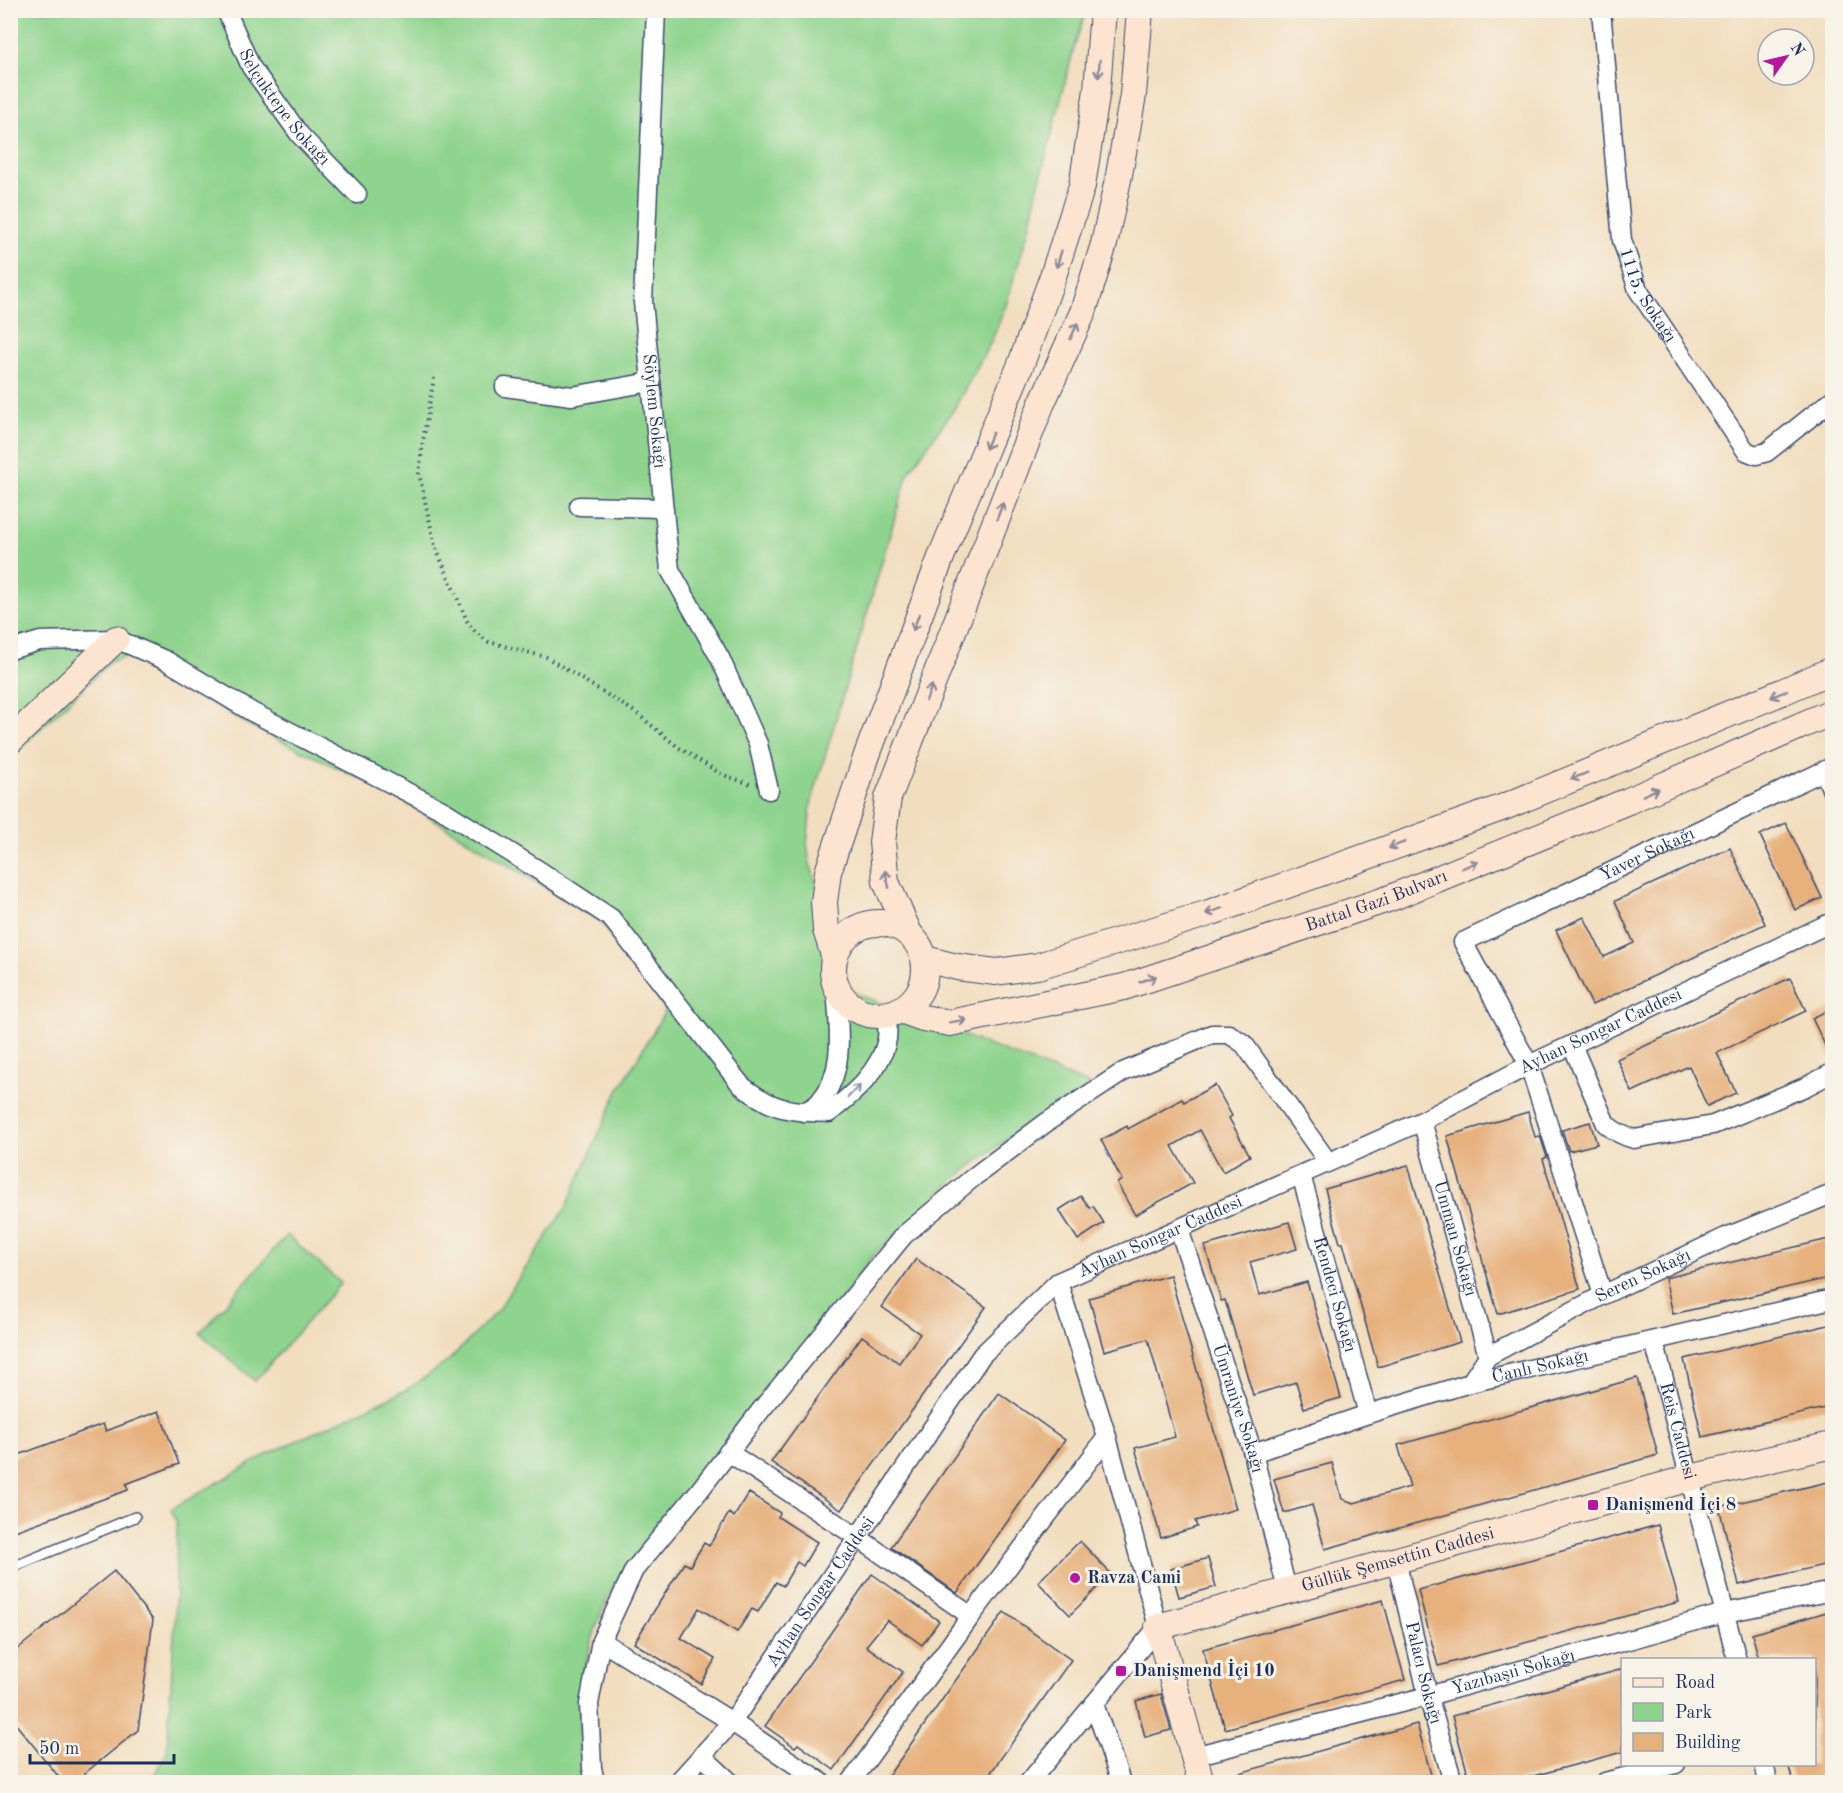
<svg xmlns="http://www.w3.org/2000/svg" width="1843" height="1793" font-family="'Old Standard TT',serif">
<rect width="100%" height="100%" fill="#f7f3e8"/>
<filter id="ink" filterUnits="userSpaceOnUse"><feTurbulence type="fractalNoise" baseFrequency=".0167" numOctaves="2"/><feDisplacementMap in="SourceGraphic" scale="12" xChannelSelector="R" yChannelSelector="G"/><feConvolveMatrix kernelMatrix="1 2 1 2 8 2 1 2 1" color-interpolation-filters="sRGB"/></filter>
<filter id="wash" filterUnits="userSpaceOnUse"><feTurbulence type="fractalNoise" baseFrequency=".008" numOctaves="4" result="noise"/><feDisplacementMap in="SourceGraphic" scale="24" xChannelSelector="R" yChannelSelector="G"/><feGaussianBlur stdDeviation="1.35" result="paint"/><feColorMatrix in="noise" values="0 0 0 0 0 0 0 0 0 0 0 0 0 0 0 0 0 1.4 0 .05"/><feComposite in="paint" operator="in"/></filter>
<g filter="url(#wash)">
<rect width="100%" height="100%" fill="#f2debf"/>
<g fill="#8fd48e" stroke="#558276" stroke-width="1.5">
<path d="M11 11H1086L1075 44 1036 195 1028 232 1006 305 992 340 954 409 908 473 811 804 807 844 810 864 822 899 831 984 1091 1085 1002 1143 956 1178 875 1253 843 1298 616 1581C581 1650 574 1706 583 1782H150L167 1752 175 1619 177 1523 171 1509 268 1454 408 1389 448 1361 465 1344 497 1311 566 1208 617 1093 666 1010 600 921 387 791 256 729 131 655 110 662 11 757Z"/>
<path d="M287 1235 341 1283 255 1381 200 1333Z"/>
</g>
<g id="blocks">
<g fill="#e7b17e">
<path d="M1786 823 1822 898 1795 910 1760 835Z"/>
<path d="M1730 848 1765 924 1592 1005 1556 930 1584 917 1604 957 1634 943 1615 901Z"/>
<path d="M1790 978 1806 1011 1717 1053 1736 1093 1707 1106 1689 1066 1632 1092 1617 1059Z"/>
<path d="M1833 1008V1062L1812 1018Z"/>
<path d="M1215 1085 1232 1116 1229 1118 1250 1156 1223 1172 1200 1130 1172 1146 1193 1183 1135 1215 1117 1183 1122 1180 1101 1140 1127 1126 1128 1129 1182 1099 1184 1102Z"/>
<path d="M1528 1112 1535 1137 1540 1136 1547 1157 1543 1159 1580 1289 1498 1314 1447 1136Z"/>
<path d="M1590 1122 1597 1144 1569 1151 1562 1130Z"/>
<path d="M1408 1165 1460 1342 1378 1367 1343 1243H1340L1325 1189Z"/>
<path d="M1081 1196 1090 1208 1093 1206 1104 1223 1078 1240 1059 1210Z"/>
<path d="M1289 1222 1297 1249 1250 1262 1259 1295 1307 1282 1341 1398 1304 1408 1296 1382 1253 1395 1225 1300 1221 1301 1205 1246Z"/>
<path d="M1833 1238V1277L1673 1314 1665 1278Z"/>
<path d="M916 1259 986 1307 841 1510 771 1462 862 1336 899 1363 920 1334 882 1307Z"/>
<path d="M1170 1275 1236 1509 1195 1521 1197 1527 1161 1538 1135 1448 1175 1437 1148 1339 1104 1351 1089 1298Z"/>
<path d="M1833 1324V1406L1702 1437 1684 1359Z"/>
<path d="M1637 1378 1658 1455 1325 1549 1312 1505 1284 1513 1274 1479 1332 1463 1342 1499 1354 1503 1410 1487 1398 1445Z"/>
<path d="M999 1393 1065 1440 957 1593 891 1547Z"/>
<path d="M159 1411 179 1464 126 1484 128 1490 15 1531 10 1520V1458L103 1424 106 1431Z"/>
<path d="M1833 1481 1832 1563 1739 1585 1719 1507Z"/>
<path d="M749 1493 780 1513 778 1517 817 1542 803 1566 797 1562 783 1586 776 1582 758 1612 752 1609 737 1632 699 1608 681 1638 715 1659 701 1684 634 1643 684 1563 690 1566 704 1543 709 1546 729 1513 734 1517Z"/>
<path d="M1658 1525 1679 1602 1438 1666 1418 1590Z"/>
<path d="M1080 1541 1111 1574 1070 1615 1038 1582Z"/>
<path d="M1208 1558 1216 1587 1179 1597 1171 1569Z"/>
<path d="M114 1571 153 1620 138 1730 74 1782H63L10 1717V1655Z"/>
<path d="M872 1574 939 1621 922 1645 887 1620 866 1646 903 1672 834 1770 798 1744 795 1747 765 1726Z"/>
<path d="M1383 1600 1405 1680 1225 1729 1203 1649Z"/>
<path d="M1833 1610V1782H1793L1788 1764H1815V1659H1759L1752 1634Z"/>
<path d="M1004 1612 1071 1660 984 1782H884Z"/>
<path d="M1623 1669V1752L1511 1782H1470L1452 1716Z"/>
<path d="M1161 1694 1171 1730 1145 1737 1136 1701Z"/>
<path d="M1417 1724 1433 1782H1221V1778Z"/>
</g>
</g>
</g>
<g filter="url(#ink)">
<use href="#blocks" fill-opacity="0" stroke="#3b496d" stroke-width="1.5"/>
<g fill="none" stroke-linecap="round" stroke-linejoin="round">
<g stroke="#3b496d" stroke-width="12">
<path id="lane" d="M10 1568 135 1517"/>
</g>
<g stroke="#3b496d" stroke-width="21">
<g id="street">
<path id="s1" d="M226 10 251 67 300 135 357 194"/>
<path id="s2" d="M656 10 643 302 670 570 720 658 758 744 769 790"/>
<path id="s3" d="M1601 10 1622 240 1638 290 1746 451 1756 455 1767 452 1832 400"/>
<path d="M505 387 572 396 651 382"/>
<path d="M579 506 663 508"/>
<path d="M10 650 40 641 116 639 167 661 252 712 444 811 543 873 611 918 741 1085C774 1111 788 1111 829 1113 853 1094 881 1071 887 1039 888 1031 887 1023 887 1015"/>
<path d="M1824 771 1832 791"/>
<path d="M1572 1045 1606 1124C1615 1132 1622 1136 1634 1139L1713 1125 1805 1087 1832 1073"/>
<path d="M804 1112C809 1109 816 1106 820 1101 847 1070 838 1024 836 987"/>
<path id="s4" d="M1422 1121 1488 1356"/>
<path id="s5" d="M1301 1175 1368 1414"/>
<path id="s6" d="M1179 1229 1253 1453 1287 1590"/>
<path id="s7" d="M1603 1295 1529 1065 1463 942 1832 767"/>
<path id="s8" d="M1654 1341 1737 1660"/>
<path id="s9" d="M1470 1383 1488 1356 1603 1295 1726 1237 1832 1194"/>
<path d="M728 1452 857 1537 971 1616"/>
<path id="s10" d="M1253 1453 1368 1414 1470 1383 1832 1299"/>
<path id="s11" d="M1396 1560 1428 1696 1453 1782"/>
<path d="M601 1641 732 1722 821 1782"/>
<path d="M1094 1704 1121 1782"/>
<path d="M702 1756 730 1782"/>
<path id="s12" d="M1194 1756 1428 1696 1725 1613 1832 1591"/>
<path d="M1764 1764 1768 1782"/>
<path d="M595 1782 592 1768 589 1704 601 1641 634 1570 699 1491 761 1410 904 1235 975 1176 1047 1122 1123 1072 1212 1034H1229L1244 1044 1328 1162"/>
<path id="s13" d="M678 1782 732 1722 982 1355 1058 1282 1422 1121 1529 1065 1832 922"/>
<path d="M851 1782 971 1616 1107 1437"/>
<path d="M1029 1782 1158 1627 1107 1437 1058 1282"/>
<path d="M1605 1782 1676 1764"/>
</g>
</g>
<g stroke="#3b496d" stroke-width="28">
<g id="secondary">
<path d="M10 741 116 639"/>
<circle cx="879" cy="969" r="46"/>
<path d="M909 933 886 882 882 842 888 798 1041 405 1083 312 1104 244 1119 175 1133 95 1140 10"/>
<path d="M834 955 826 930 824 902 828 872 867 755 943 552 1021 364 1054 273 1082 186 1097 90 1103 10"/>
<path d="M925 959 957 967 996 972 1038 966 1209 913 1504 807 1782 692 1832 670"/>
<path id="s14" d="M901 1010 923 1018 950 1023 1124 987 1388 899 1628 801 1832 712"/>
<path id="s15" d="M1201 1782 1158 1627 1690 1478 1832 1445"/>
</g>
</g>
<path stroke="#3b496d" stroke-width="4" stroke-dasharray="1.5 4.5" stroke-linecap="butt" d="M434 378 423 441 419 474 435 546 468 623 477 634 489 642 546 657 635 712 678 747 721 774 750 784"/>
<use href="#lane" stroke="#fff" stroke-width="9"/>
<use href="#street" stroke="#fff" stroke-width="18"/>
<use href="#secondary" stroke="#fde4d0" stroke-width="26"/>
</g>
<defs><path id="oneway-shaft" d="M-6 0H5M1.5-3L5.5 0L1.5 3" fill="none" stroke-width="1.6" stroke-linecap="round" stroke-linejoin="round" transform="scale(1.5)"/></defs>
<g stroke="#8c8a97">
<use href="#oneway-shaft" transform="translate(1099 69) rotate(94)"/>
<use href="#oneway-shaft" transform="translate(1059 259) rotate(107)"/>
<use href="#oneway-shaft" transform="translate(1074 331) rotate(-66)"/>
<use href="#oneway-shaft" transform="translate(989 441) rotate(113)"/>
<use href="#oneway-shaft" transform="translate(1000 511) rotate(-69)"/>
<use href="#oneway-shaft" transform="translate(916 622) rotate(110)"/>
<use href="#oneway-shaft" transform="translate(929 693) rotate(-69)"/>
<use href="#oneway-shaft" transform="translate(1779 694) rotate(157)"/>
<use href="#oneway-shaft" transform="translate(1579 776) rotate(158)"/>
<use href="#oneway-shaft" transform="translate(1651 792) rotate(-24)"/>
<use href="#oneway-shaft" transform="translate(1397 845) rotate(160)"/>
<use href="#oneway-shaft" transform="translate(1470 865) rotate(-22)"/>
<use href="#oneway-shaft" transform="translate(887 879) rotate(-104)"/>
<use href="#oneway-shaft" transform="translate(1214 911) rotate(161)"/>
<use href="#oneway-shaft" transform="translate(1148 979) rotate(-18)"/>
<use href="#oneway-shaft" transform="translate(958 1021) rotate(-9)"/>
</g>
<use stroke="#8d97ae" href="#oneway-shaft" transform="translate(854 1091) rotate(-46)"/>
</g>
<g fill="#b5179e" stroke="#f7f3e8" stroke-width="2">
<rect x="1587" y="1499" width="12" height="12" rx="3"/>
<circle cx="1075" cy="1578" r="6"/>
<rect x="1115" y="1665" width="12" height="12" rx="3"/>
</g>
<g text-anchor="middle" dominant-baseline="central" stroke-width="6" stroke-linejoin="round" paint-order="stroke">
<g font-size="18" fill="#1b2f5e" stroke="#f7f3e8">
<text stroke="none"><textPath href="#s1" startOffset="114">Selçuktepe Sokağı</textPath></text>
<text stroke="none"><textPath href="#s3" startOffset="292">1115. Sokağı</textPath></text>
<text stroke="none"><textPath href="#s2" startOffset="402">Söylem Sokağı</textPath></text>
<text stroke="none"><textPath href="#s7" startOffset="585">Yaver Sokağı</textPath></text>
<text stroke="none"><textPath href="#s14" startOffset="495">Battal Gazi Bulvarı</textPath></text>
<text stroke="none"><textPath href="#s13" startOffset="1228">Ayhan Songar Caddesi</textPath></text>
<text stroke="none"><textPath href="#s13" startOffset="742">Ayhan Songar Caddesi</textPath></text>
<text stroke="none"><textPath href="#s4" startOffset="122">Umman Sokağı</textPath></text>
<text stroke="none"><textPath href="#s9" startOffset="207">Seren Sokağı</textPath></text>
<text stroke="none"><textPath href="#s5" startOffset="124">Rendeci Sokağı</textPath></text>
<text stroke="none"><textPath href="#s10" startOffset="300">Canlı Sokağı</textPath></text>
<text stroke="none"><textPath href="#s6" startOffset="189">Ümraniye Sokağı</textPath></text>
<text stroke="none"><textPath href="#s8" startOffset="93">Reis Caddesi</textPath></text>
<text stroke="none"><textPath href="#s15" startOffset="410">Güllük Şemsettin Caddesi</textPath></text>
<text stroke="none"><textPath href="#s13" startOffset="238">Ayhan Songar Caddesi</textPath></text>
<text stroke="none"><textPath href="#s11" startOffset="116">Palacı Sokağı</textPath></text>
<text stroke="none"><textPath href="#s12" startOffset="330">Yazıbaşıi Sokağı</textPath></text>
</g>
<g font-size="18" font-weight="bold" fill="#1b2f5e" stroke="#f7f3e8" text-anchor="start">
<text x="1605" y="1505">Danişmend İçi 8</text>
<text x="1087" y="1578">Ravza Cami</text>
<text x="1133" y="1671">Danişmend İçi 10</text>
</g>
</g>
<rect width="1843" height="1793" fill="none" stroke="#f7f3e8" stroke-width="36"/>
<rect x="1621" y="1658" width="195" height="108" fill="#f7f3e8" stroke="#9fa5b1" stroke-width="1.5"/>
<rect x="1633" y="1678" width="30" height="9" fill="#fde4d0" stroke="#9fa5b1" stroke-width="1.5"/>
<text x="1675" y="1688" font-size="18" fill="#1b2f5e">Road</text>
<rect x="1633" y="1703" width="30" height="18" fill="#8fd48e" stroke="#9fa5b1" stroke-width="1.5"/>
<text x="1675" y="1718" font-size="18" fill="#1b2f5e">Park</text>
<rect x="1633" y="1733" width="30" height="18" fill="#e7b17e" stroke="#9fa5b1" stroke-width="1.5"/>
<text x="1675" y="1748" font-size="18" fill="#1b2f5e">Building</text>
<g transform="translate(1786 57) rotate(56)"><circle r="28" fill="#f7f3e8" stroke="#9fa5b1" stroke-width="1.5"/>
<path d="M0-4.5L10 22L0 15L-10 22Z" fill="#b5179e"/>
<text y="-9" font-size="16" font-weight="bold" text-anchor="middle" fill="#1b2f5e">N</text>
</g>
<path d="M30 1754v9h144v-9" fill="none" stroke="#1b2f5e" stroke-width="3"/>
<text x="39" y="1754" font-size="18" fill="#1b2f5e" stroke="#f7f3e8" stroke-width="4.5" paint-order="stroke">50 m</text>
</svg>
